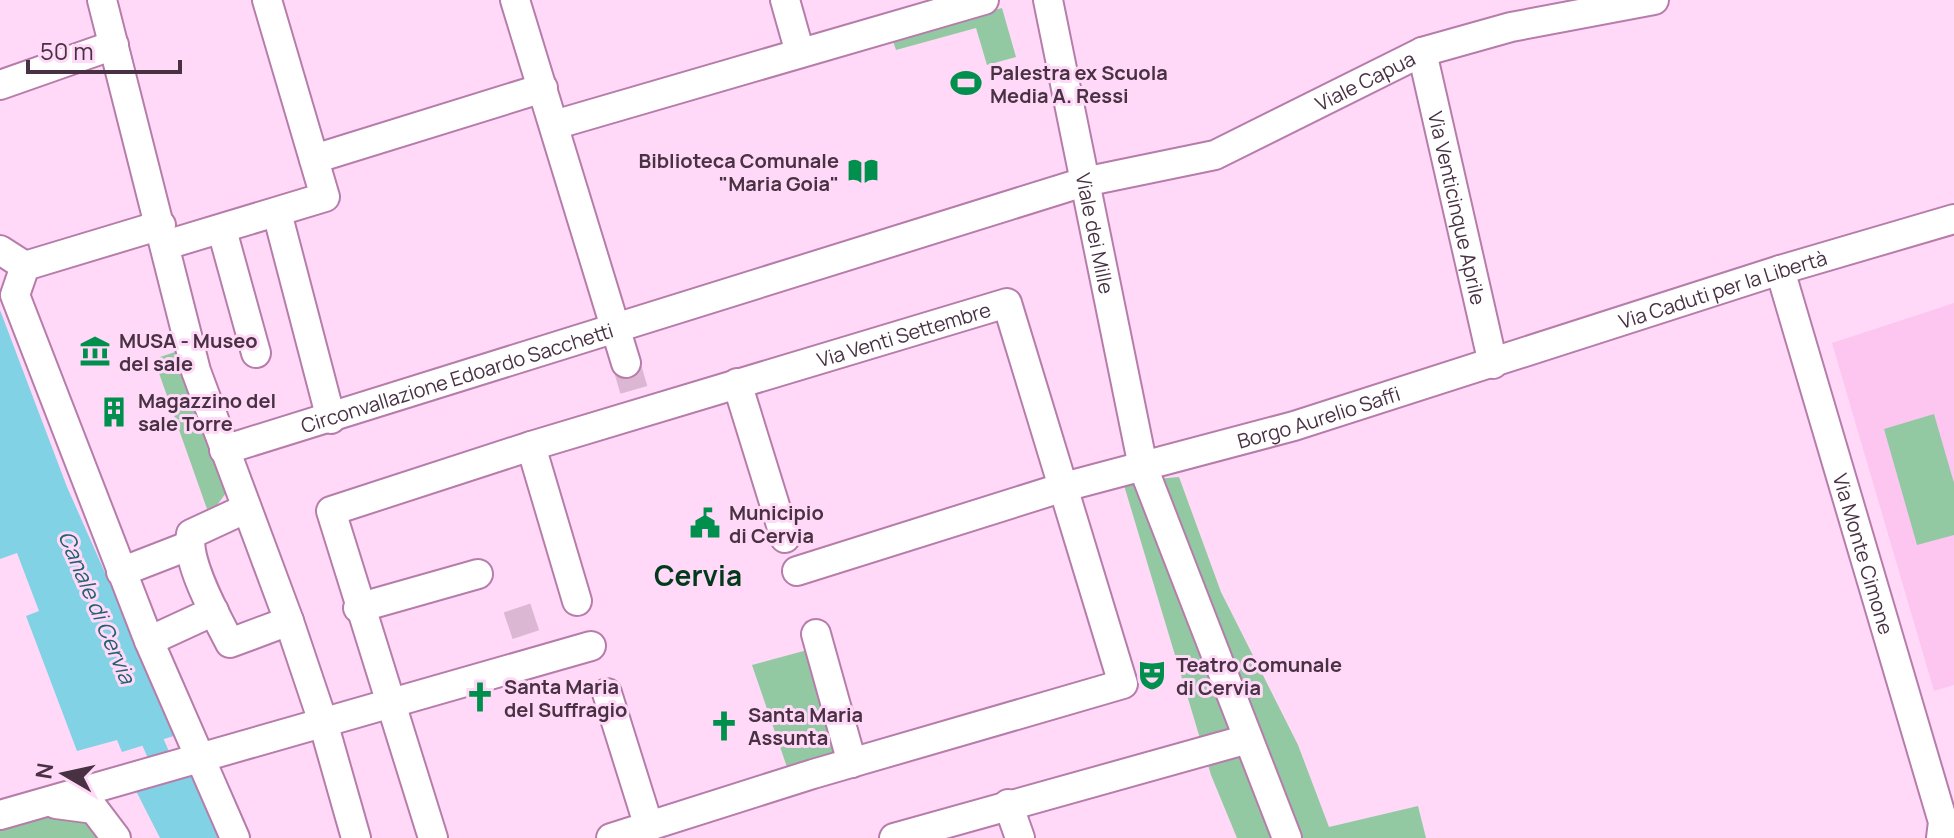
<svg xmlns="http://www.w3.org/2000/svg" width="1954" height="838" font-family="Manrope,sans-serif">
<rect width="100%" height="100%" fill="#ffd9f7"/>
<path fill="#fdc6f1" d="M1954 303V685L1934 691 1832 343Z"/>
<g fill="#92c9a3">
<path d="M1002 8 1016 57 987 65 976 28 896 50 892 38Z"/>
<path d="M178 351 225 481 226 493 217 505 207 509 154 359Z"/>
<path d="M1934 414 1954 483V535L1917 545 1884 429Z"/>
<path d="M1179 477 1221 592 1298 745 1329 827 1418 806 1426 838H1237L1211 775 1123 482Z"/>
<path d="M811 649 844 757 789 773 752 665Z"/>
<path d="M94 809 110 838H0V822Z"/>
</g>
<g fill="#81d2e4">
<path d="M0 310 67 487 177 735 122 752 117 740 77 751 26 616 39 611 17 553 0 559Z"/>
<path d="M197 767 223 838H160L133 785Z"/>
</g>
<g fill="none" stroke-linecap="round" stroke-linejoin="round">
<path stroke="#81d2e4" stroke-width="22" d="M141 715 195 838"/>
<g stroke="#dbb7d3" stroke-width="28" stroke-dasharray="28 14" stroke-linecap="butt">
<path d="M626 363 638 404"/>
<path d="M517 608 531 650"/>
</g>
<g stroke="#b67dab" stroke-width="32">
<g id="minor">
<path d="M102 0 196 371 289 621 323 722 356 838"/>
<path d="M515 0 626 363"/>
<path d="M785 0 800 53"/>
<path id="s1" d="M1048 0 1143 467 1287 838"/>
<path id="s2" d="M1422 52 1493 364"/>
<path d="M0 85 114 45"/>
<path d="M554 125 984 0"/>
<path d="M314 159 543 88"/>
<path d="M280 224 331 419"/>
<path d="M222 230 256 353"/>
<path d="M166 245 325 197 267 0"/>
<path d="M0 250 25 266"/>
<path d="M25 266 15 295 149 641 235 838"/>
<path d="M25 266 161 225"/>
<path id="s3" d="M1780 270 1943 822 1941 838"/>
<path d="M737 383 785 538"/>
<path d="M531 446 577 601"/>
<path id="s4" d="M224 450 1084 182 1215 155 1422 52 1511 27 1654 0"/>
<path d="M245 509 191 534C185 561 217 618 230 643L289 621"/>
<path id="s5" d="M797 571 1064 487 1294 426 1780 270 1954 219"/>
<path d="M121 572 188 546"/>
<path d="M358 608 478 574"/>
<path d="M816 634 852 763"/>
<path d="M149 641 214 611"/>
<path d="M607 693 649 827"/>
<path d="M56 804 94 809 116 838"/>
<path d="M1008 804 1020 838"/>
<path d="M0 815 591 646"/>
<path id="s6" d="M433 838 331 511 531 446 1007 303 1123 684 813 774 611 838"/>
<path d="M894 838 1248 739"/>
</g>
</g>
<use href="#minor" stroke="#fff" stroke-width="28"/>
</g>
<defs>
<g id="stadium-bare" transform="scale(2.4)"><path d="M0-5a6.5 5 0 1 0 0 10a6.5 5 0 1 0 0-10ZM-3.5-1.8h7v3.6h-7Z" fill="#008f4d" stroke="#ffd9f7" stroke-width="2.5" paint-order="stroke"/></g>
<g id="library-bare" transform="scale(2.4)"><path d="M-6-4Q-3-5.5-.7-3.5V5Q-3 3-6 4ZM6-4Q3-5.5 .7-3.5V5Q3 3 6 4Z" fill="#008f4d" stroke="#ffd9f7" stroke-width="2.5" paint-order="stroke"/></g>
<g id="museum-bare" transform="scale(2.4)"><path d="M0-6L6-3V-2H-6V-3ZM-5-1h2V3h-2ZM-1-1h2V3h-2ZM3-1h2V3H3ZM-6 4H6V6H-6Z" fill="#008f4d" stroke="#ffd9f7" stroke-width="2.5" paint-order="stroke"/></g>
<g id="building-bare" transform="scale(2.4)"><path d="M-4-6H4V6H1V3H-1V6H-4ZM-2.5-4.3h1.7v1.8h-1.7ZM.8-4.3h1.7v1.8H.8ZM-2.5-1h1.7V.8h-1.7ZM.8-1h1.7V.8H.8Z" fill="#008f4d" stroke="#ffd9f7" stroke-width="2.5" paint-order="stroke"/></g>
<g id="civic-bare" transform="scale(2.4)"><path d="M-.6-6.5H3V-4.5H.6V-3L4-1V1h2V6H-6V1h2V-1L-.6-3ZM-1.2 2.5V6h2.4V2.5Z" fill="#008f4d" stroke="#ffd9f7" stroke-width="2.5" paint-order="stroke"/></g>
<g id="theatre-bare" transform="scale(2.4)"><path d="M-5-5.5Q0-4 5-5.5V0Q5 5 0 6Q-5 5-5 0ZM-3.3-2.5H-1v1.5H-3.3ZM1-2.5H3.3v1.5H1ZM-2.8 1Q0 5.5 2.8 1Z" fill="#008f4d" stroke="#ffd9f7" stroke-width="2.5" paint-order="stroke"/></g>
<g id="church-bare" transform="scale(2.4)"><path d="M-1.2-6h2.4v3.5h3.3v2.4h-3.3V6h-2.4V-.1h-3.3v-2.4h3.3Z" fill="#008f4d" stroke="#ffd9f7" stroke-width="2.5" paint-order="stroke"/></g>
</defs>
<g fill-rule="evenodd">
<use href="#stadium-bare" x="966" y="83"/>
<use href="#library-bare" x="863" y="171"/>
<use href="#museum-bare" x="95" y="351"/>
<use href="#building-bare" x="114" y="412"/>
<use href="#civic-bare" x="705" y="523"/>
<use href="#theatre-bare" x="1152" y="675"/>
<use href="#church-bare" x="480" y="697"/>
<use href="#church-bare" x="724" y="726"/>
</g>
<g text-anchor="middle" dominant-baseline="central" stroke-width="6" stroke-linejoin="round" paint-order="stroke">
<g font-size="20" font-weight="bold" fill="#493144" stroke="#ffd9f7" text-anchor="start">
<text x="990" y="72">Palestra ex Scuola<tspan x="990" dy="23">Media A. Ressi</tspan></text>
<text x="839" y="160" text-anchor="end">Biblioteca Comunale<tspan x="839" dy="23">"Maria Goia"</tspan></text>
<text x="119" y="340">MUSA - Museo<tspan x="119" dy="23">del sale</tspan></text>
<text x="138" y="400">Magazzino del<tspan x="138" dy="23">sale Torre</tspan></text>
<text x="729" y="512">Municipio<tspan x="729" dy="23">di Cervia</tspan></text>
<text x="1176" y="664">Teatro Comunale<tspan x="1176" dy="23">di Cervia</tspan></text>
<text x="504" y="686">Santa Maria<tspan x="504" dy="23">del Suffragio</tspan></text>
<text x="748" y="714">Santa Maria<tspan x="748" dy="23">Assunta</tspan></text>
</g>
<g font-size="20" fill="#493144" stroke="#ffd9f7">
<text stroke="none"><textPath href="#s4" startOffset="1202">Viale Capua</textPath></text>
<text stroke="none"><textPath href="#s2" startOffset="160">Via Venticinque Aprile</textPath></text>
<text stroke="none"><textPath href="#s1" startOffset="238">Viale dei Mille</textPath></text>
<text stroke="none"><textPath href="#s5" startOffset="968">Via Caduti per la Libertà</textPath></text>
<text stroke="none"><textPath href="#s6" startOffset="942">Via Venti Settembre</textPath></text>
<text stroke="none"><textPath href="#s4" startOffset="244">Circonvallazione Edoardo Sacchetti</textPath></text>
<text stroke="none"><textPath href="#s5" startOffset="544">Borgo Aurelio Saffi</textPath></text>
<text stroke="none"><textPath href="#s3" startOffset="296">Via Monte Cimone</textPath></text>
</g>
<g font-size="22" font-style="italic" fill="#1f616f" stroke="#ffd9f7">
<text transform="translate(97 607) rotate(67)">Canale di Cervia</text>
</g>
<g font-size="28" font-weight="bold" fill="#003a1b" stroke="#ffd9f7">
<text x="698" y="575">Cervia</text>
</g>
</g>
<g transform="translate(64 774) rotate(279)" stroke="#ffd9f7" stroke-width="6" paint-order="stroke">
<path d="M0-6L14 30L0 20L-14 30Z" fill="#493144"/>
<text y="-12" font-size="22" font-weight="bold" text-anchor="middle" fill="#493144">N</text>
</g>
<path d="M28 60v12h152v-12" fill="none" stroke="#493144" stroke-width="4"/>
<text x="40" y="60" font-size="24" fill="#493144" stroke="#ffd9f7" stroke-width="6" paint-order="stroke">50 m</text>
</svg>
